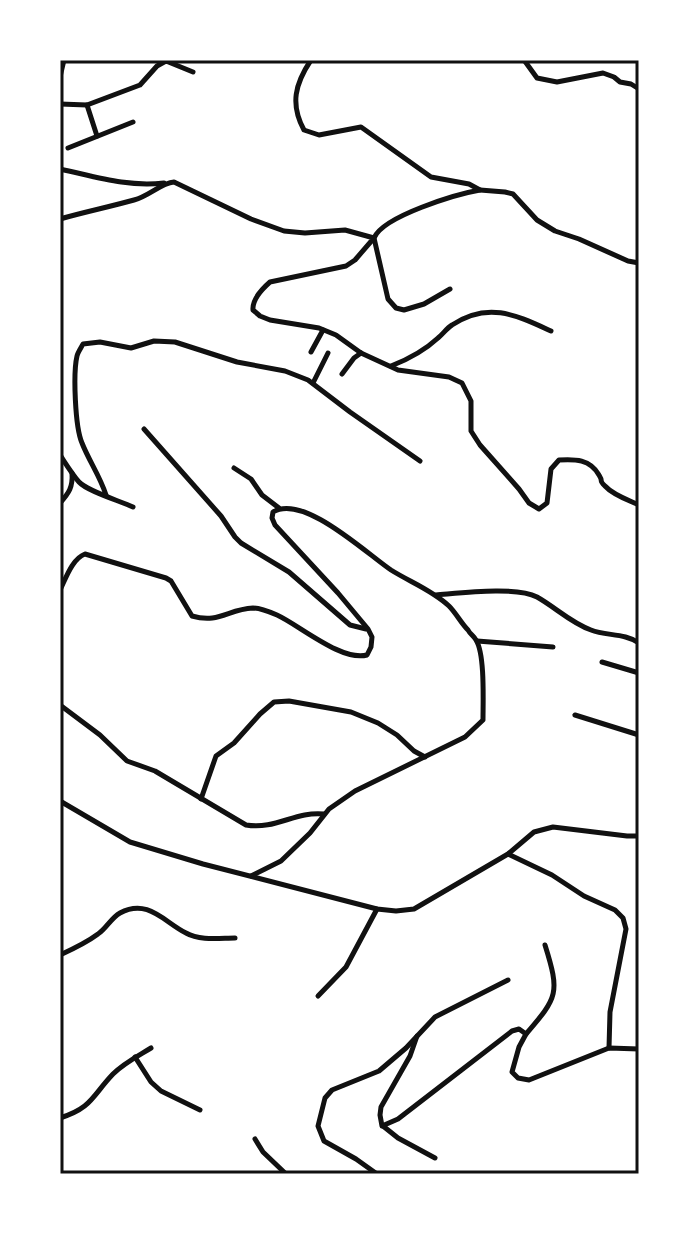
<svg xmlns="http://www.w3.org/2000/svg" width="699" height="1234" font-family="Poppins,sans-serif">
<rect width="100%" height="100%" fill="#fff"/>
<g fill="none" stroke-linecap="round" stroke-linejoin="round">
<g stroke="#111" stroke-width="5">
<path d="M311 60C295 84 290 104 304 130L319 135 361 127 431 177 469 184 480 190C457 194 383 216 374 238L388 299 396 308 404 310 424 304 450 289"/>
<path d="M524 60 537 78 557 82 603 73 614 77 620 82 631 84 639 89"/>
<path d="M60 77 64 60"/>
<path d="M60 104 87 105 140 85 157 66 166 61 193 72"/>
<path d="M87 105 97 136"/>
<path d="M68 148 133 122"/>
<path d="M60 169C97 177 126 187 164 183"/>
<path d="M480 190 505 192 513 194 537 220 555 231 579 239 628 261 639 263"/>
<path d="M60 219C84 212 109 207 134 200 149 196 161 183 174 182L251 219 284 231 305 233 345 230 374 238 355 260 346 266 270 282C262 289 252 299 253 310L260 316 270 320 319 328 336 335 361 353 398 370 449 377 462 383 471 401V431L480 445 519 489 529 503 539 509 547 503 551 469 559 460C575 459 590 459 599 475 604 483 598 479 605 486 613 495 628 500 639 505"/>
<path d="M311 352 323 330"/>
<path d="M391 366C409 359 424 351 438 338 443 334 447 328 452 325 488 301 516 315 551 331"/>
<path d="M342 374 354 358 361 353"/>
<path d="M313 383 328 353"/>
<path d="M144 429 221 516 235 537 241 543 289 572 350 625 366 629"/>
<path d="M60 455C66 464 72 474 79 482 87 491 120 501 133 507"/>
<path d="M234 468 251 479 262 495 279 508"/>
<path d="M106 495C100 476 89 461 82 443 75 427 73 373 77 356 78 352 81 348 83 344L100 342 131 348 154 341 175 342 237 362 285 371 308 380 350 412 420 461"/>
<path d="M60 503C69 493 73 487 72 473"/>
<path d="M60 590C66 578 72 559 85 554L166 578 171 581 192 616C219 624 228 609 253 608 259 608 270 612 277 615 299 625 342 662 367 655L371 647 372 637 368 629 338 593 275 525 272 518 273 512C303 493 367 554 391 570 410 582 432 590 449 606 456 613 461 623 468 630 470 634 474 636 476 640 485 654 483 701 483 720L465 737 355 791 329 809 310 833 281 861 251 876"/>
<path d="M436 595C461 593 516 586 537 597 555 607 571 623 591 630 606 636 625 633 639 643"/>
<path d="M477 641 553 647"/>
<path d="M602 662 639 673"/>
<path d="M60 705 100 735 127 761 155 771 246 825C276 830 295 811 324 814"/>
<path d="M575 715 639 735"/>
<path d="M201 799 216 756 234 743 260 714 274 702 289 701 351 712 378 723 397 735 414 751 425 757"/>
<path d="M60 801 130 842 203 864 377 909 396 911 414 909 508 854 534 832 553 827 627 836H639"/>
<path d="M508 854 552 875 584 896 615 910 623 918 626 929 610 1012 609 1048"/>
<path d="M60 955C73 949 86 943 98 934 106 929 111 918 120 913 148 898 164 922 186 933 200 941 220 938 235 938"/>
<path d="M318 996 346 967 377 909"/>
<path d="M526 1034C558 997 560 993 545 945"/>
<path d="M417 1036 410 1056 381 1107 380 1115 382 1126 398 1119 512 1031 519 1029 526 1034 519 1047 512 1072 518 1078 529 1080 609 1048 639 1049"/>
<path d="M135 1057 151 1082 161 1091 200 1110"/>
<path d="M60 1118C92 1108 92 1096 113 1074 124 1063 138 1056 151 1048"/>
<path d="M383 1126 398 1138 435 1158"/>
<path d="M255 1139 263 1152 286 1174"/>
<path d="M377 1174 356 1159 324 1141 318 1126 325 1098 332 1090 379 1071 406 1048 435 1017 508 980"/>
<path d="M497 1174H509"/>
</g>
</g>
<rect width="699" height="1234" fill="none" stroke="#ffffff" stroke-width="124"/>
<rect x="62" y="62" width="575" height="1110" fill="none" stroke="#111" stroke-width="3"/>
</svg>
